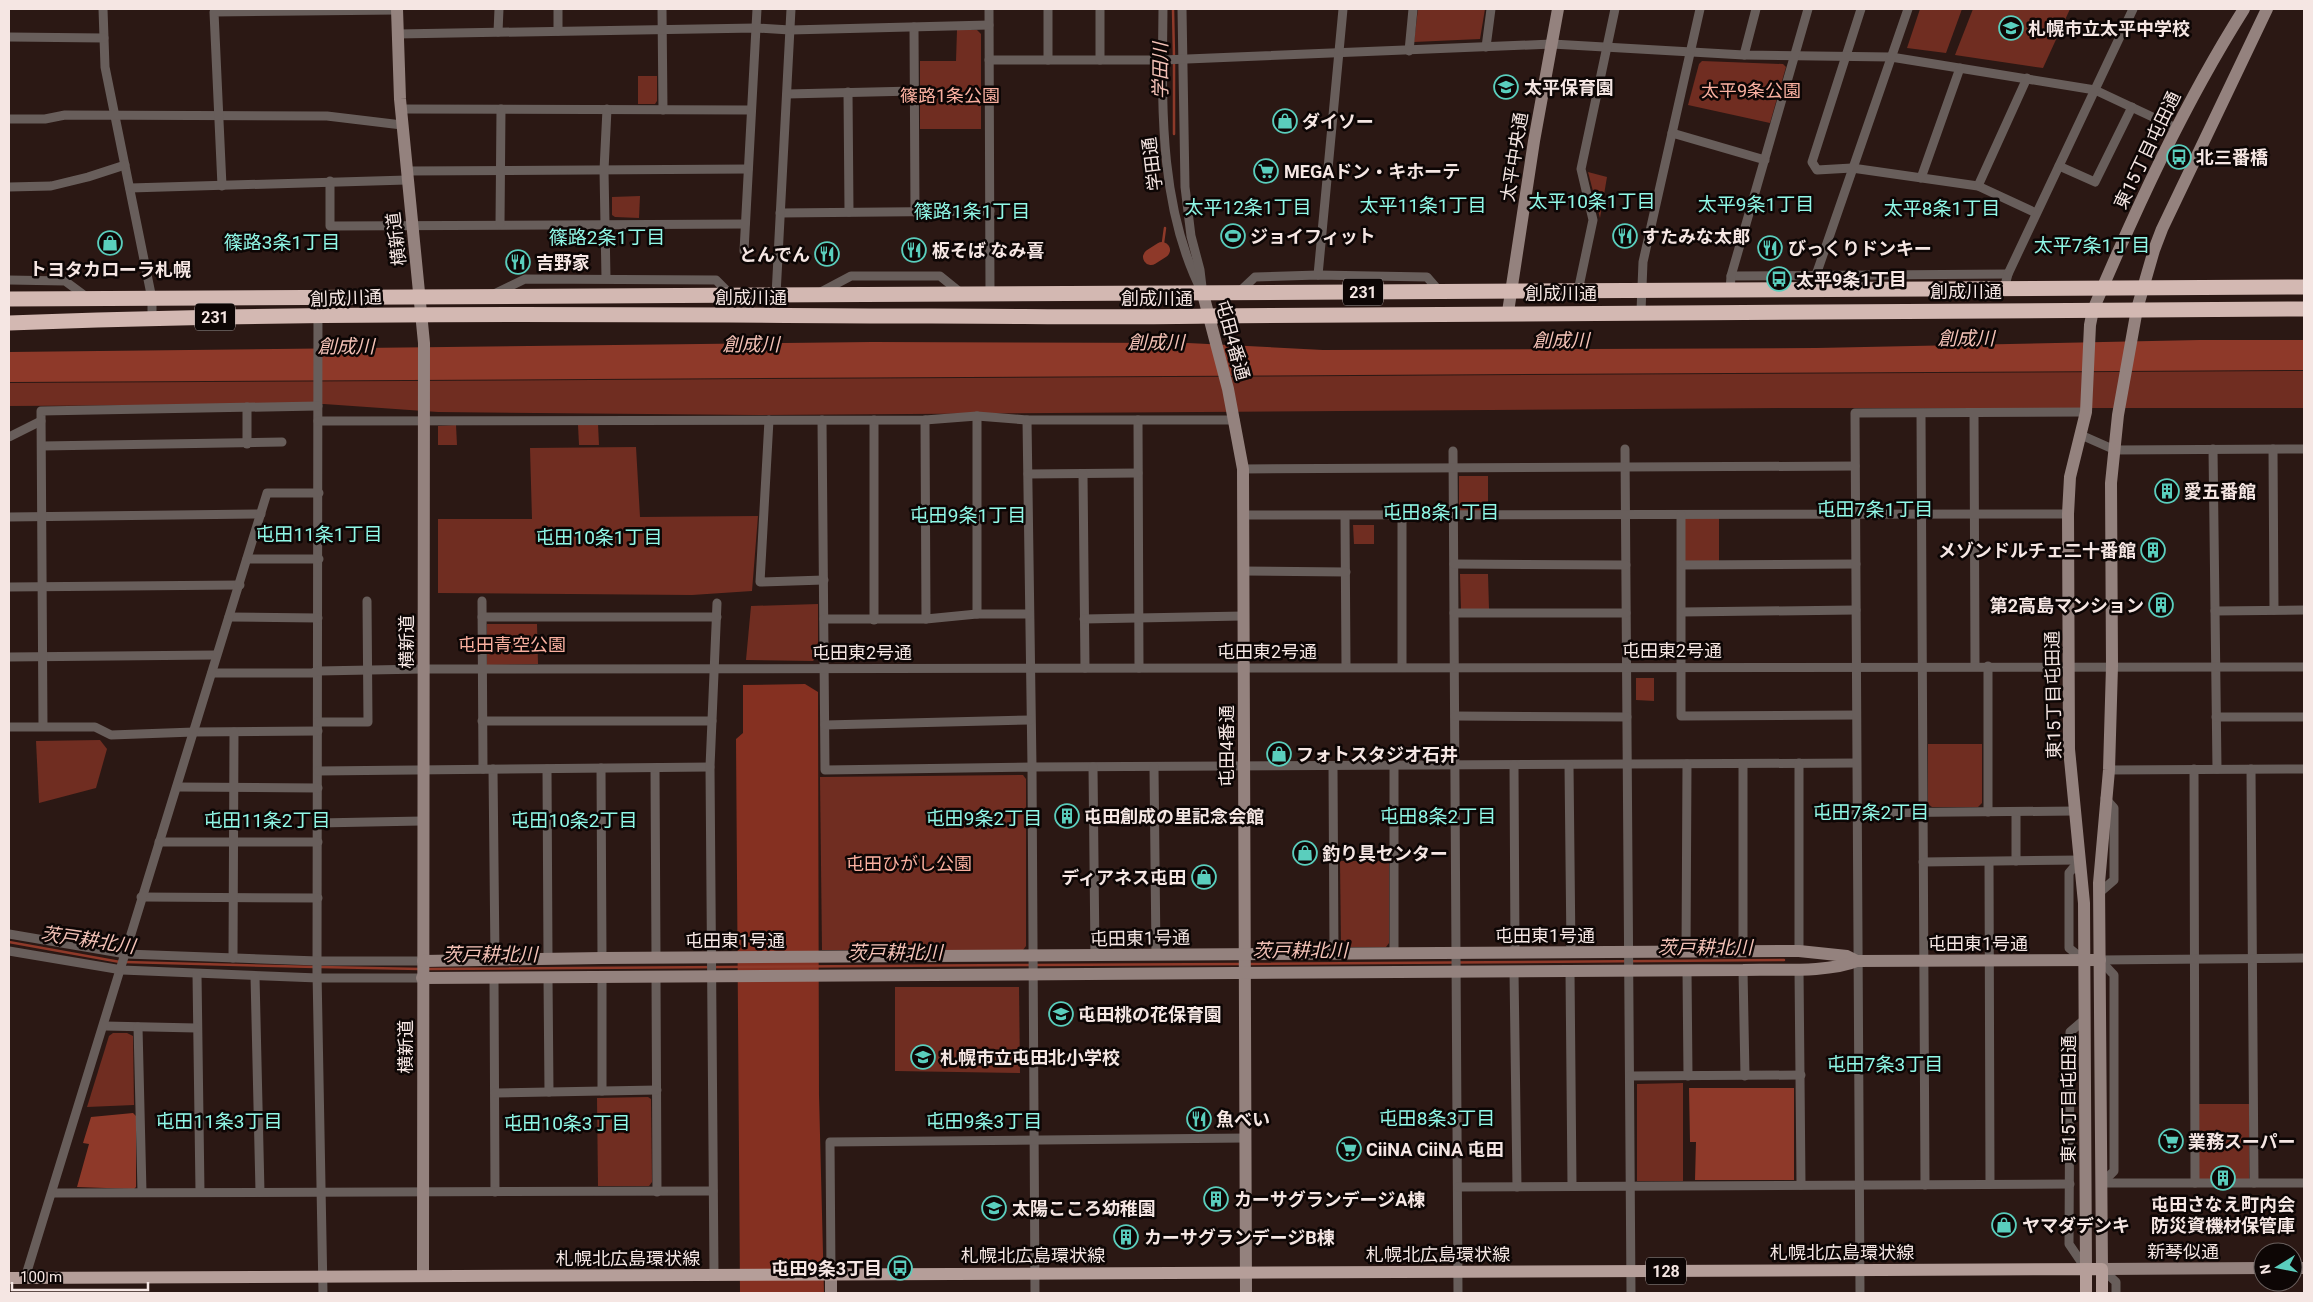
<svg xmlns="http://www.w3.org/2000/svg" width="2313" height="1302" font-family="Roboto,'Noto Sans JP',sans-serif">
<rect width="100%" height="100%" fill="#2b1814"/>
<g fill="#702d21">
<path d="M1418 9H1485L1480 39 1414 42Z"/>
<path d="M1920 9H1962L1946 53 1907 48Z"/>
<path d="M1973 9H2070L2043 68 1955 55Z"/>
<path d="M957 30H977L981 34V129H920V61H956Z"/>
<path d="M1702 61 1783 64 1786 67 1770 123 1688 105 1699 64Z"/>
<path d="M638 76H657V101L655 104H638Z"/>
<path d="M1588 172 1607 177 1600 218Z"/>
<path d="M640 196 639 218 615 217 612 215V197Z"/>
<path d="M2304 371V408H1791L758 415 438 412 324 404 9 406V383Z"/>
<path d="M598 424 599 445H579L578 425Z"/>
<path d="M456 425 457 445H438V426Z"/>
<path d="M636 447 640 517 758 516 752 591 692 595 438 593V519H532L530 448Z"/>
<rect x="1459" y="476" width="29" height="35"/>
<path d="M1681 515H1719V564L1682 565Z"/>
<path d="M1353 525H1374V544H1354Z"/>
<path d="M1460 574H1488L1489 609H1461Z"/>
<path d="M818 604V655L813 661 746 660 751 606Z"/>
<path d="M487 624H537L538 664 487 665Z"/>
<path d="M1636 678H1654V701L1636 700Z"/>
<path d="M100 740 107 749 96 788 39 803 36 741Z"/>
<path d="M1928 744H1982V803L1978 807H1932L1928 804Z"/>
<path d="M1023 775 1026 779V946L1023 950H822L820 777Z"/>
<path d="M1340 861H1389V943L1386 947H1344L1341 944Z"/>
<path d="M895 987H1019L1020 1073 895 1071Z"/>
<path d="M113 1033H127L133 1036 134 1105 87 1107 109 1036Z"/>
<path d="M1683 1083V1181H1637V1084Z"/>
<path d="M648 1097 651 1099 652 1182 649 1186H598L597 1098Z"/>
<rect x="2199" y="1104" width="50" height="80"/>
</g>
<path fill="#853021" d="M805 684 818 692 819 1095 824 1293H740L736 739 743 733V685Z"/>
<g fill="#8e3929">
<path d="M2199 340H2304V370L9 382V352L872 342 1188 343 1323 350 1816 348Z"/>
<path d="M1689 1088H1794V1180H1695L1696 1142H1690Z"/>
<path d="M133 1113 136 1116V1187L134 1189 77 1187 89 1144 83 1143 91 1117Z"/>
</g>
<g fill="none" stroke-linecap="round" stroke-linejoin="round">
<g stroke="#8e3929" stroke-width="2.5">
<path d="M1173 9 1174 57"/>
<path d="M1174 63V134"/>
<path d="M1162 250 1165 228"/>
<path d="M9 942 120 962"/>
<path d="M125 962 315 967"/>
<path d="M1248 964 1784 960"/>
<path d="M1035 965 1240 964"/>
<path d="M320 967 420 969"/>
<path d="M428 969 1030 965"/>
</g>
<path stroke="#8e3929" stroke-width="16" d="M1151 257 1162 250"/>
<g stroke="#685e5b" stroke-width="9">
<path d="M103 9 105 67 152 299V317"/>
<path d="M558 9V31"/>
<path d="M662 9 663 110"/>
<path d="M989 9 990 294"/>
<path d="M1048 9V60"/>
<path d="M1163 9C1162 103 1158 207 1203 294"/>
<path d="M1182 9 1185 187 1191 236 1200 270 1202 287"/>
<path d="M1861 9 1812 162 1817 170 1852 168 1978 186 2036 213"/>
<path d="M914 27 915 212"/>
<path d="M498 32 499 9"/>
<path d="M397 34 756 28 790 30 989 25"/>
<path d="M9 37 104 38"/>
<path d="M1486 47 1491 9"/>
<path d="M1409 51 1413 9"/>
<path d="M1744 55 1756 9"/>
<path d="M989 60H1163L1552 44 1744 55 1891 57 2095 90 2176 128"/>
<path d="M1100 60V9"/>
<path d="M848 92 849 212"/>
<path d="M787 94 914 91"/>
<path d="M401 109 751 110"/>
<path d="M9 119H45L65 115 327 116 402 125"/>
<path d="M1672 133 1765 160"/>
<path d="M2059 166 2095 182 2132 107"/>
<path d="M407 171 748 169"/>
<path d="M1921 178 1960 68"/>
<path d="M330 181V226L745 224"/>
<path d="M222 186 214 12 397 10"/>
<path d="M1978 186 2027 78"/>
<path d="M9 187 51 186 88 177 125 165"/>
<path d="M130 188 407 180"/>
<path d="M780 213 990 211"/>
<path d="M500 224 501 109"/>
<path d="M744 251 757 9"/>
<path d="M1318 275 1343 9"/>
<path d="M1816 275 1908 9"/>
<path d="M1731 276 2008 274"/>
<path d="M606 278 604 170 607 109"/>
<path d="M9 280 65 281 88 298"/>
<path d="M2004 289 2008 274 2133 9"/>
<path d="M1578 291 1593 220 1581 169 1615 9"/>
<path d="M1730 291 1731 276 1808 9"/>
<path d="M496 293 525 279 716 280 731 295"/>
<path d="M819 293 851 276H940L961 293"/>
<path d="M1238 293 1255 277 1318 275 1427 277 1440 292"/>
<path d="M776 295 791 9"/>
<path d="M318 297 317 972 323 1293"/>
<path d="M1641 311 1643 262 1700 9"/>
<path d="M247 407V444"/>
<path d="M1974 413 1975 666"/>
<path d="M1921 414 1925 1185"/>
<path d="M977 416V614"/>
<path d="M769 420 760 582 824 580"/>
<path d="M822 420 825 770 1032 767 1035 1293"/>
<path d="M874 420V620"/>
<path d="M925 420 926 619"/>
<path d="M1027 420 1032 767 1856 763"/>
<path d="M1138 420 1139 668"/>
<path d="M318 421 925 420 977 416 1027 420H1235"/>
<path d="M2081 435 2115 450 2304 449"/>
<path d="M9 437 41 421"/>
<path d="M42 446 282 442"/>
<path d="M1625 449 1631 1293"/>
<path d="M2213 449 2217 769"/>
<path d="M2273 449 2274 610"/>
<path d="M1453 451 1458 1293"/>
<path d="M1243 469 1855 466"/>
<path d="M1028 474 1138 473"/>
<path d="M1083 474 1085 668"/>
<path d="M1243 515 2068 514"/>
<path d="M1681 515V716L1856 715"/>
<path d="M1345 516 1346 667"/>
<path d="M9 517 261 514"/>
<path d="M1402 517V667"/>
<path d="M247 559H319"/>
<path d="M1454 564 1626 565"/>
<path d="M1682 565 1856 564"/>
<path d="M1243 571 1346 572"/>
<path d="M9 587 240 585"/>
<path d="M482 601 483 769"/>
<path d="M2215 611 2304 610"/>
<path d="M1682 612 1856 610"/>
<path d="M1454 613H1626"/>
<path d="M229 617 318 618"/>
<path d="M482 617H717"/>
<path d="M824 619H926L977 614H1029"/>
<path d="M1084 619 1243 616"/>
<path d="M9 657 216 655"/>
<path d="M1988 666V812"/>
<path d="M212 673H312L318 671 423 669 2304 667"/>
<path d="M1455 716 1627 717"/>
<path d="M2216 717H2304"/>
<path d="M482 721H712"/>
<path d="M318 722H368L367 601"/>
<path d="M825 725 1030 720"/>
<path d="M43 726 41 411 318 406"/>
<path d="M9 727H95L111 735 194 732 318 731"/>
<path d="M1799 763V951"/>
<path d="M1514 765 1515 952"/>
<path d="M1569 765 1571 952"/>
<path d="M1333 766 1334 954"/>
<path d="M1394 766V954"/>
<path d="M1093 767 1095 956"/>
<path d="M1154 767 1156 955"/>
<path d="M601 768 602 958"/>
<path d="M655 768 656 958"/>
<path d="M493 769 495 959"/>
<path d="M547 769 548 958"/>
<path d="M2194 769 2195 1183"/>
<path d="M2251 769 2254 1183"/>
<path d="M2109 770 2304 769"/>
<path d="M318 771 710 767"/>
<path d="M177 787 318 788"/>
<path d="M2016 812V861"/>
<path d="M1856 813 2075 811"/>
<path d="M318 823 422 821"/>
<path d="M159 842H318"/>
<path d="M2080 860 2069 873V948L2085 961"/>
<path d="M1923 862 2080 860"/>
<path d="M1989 862 1990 1184"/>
<path d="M2099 893 2114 880V808L2105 798"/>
<path d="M141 897 318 898"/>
<path d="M9 934 126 954 318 961H423"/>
<path d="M9 951 122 970 318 978H422"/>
<path d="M1743 951V764"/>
<path d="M1686 952 1687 764"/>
<path d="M233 958 234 732"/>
<path d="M2100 960 2114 975V1171L2102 1183"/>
<path d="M2100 960 2304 958"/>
<path d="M1799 969 1801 1185"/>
<path d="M1687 970 1688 1076"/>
<path d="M1743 970 1745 1076"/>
<path d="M1514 971 1517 1187"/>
<path d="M1570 971 1572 1186"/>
<path d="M197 974 200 1192"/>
<path d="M255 976 260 1192"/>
<path d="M548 977 549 1092"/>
<path d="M656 977 657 1192"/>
<path d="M494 978 495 1192"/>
<path d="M2085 1019 2070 1032 2069 1244 2086 1269"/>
<path d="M105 1026 196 1028"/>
<path d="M138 1027 142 1192"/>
<path d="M1630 1076 1801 1075"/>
<path d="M602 1091V977"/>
<path d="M495 1093 657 1090"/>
<path d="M2102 1183H2304"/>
<path d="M1458 1187 2070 1184"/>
<path d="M52 1193 713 1191"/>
<path d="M2102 1269 2116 1282V1293"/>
<path d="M831 1274 830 1142 1246 1138"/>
<path d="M714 1275 710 767 717 603"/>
<path d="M25 1278 267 493H319"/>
<path d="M1860 1293 1855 413 2086 412"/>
</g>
<g stroke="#94827e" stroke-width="12">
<path d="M397 9 400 99 424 343 423 1276"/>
<path d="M1203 294 1228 389 1243 469 1246 1293"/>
<path d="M1508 312 1534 141 1558 9"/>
<path d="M423 961 602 958 1799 951 1847 956 1857 961"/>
<path d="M422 978 1743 970C1776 969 1828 973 1857 961L2100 960"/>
<path d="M2263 1268 2102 1269 2099 883 2109 770 2112 666 2111 483 2118 415 2137 309 2154 250 2162 229 2267 9"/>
<path d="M2293 1268H2304"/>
<path d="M2086 1269 2084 903 2069 749 2068 514 2070 477 2086 412 2090 325 2093 310C2137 206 2184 104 2244 9"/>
<path d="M831 1274V1293"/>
</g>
<g stroke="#b59e99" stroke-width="12">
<path d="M9 1278 2102 1269V1293"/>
<path d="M2086 1293V1269"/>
</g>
<g stroke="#d3b8b2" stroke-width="15">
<path d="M9 299 2304 287"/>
<path d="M9 323C316 311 624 315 931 316 1024 316 1116 318 1208 316 1574 311 1939 309 2304 309"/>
</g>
</g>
<defs>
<g id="school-ring" transform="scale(1.25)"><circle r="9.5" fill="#0d0605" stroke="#5acebd" stroke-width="1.5"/><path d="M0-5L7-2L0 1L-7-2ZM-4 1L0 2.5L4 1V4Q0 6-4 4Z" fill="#5acebd"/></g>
<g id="shop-ring" transform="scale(1.25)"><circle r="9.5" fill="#0d0605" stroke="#5acebd" stroke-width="1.5"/><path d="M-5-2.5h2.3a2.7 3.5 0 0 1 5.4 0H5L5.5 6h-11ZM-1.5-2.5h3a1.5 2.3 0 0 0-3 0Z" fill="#5acebd"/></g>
<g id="bus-ring" transform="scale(1.25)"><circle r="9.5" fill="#0d0605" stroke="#5acebd" stroke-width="1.5"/><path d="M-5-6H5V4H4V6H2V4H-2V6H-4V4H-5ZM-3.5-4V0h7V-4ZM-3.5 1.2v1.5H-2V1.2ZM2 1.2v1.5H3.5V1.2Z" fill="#5acebd"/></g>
<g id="supermarket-ring" transform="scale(1.25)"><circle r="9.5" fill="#0d0605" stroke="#5acebd" stroke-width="1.5"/><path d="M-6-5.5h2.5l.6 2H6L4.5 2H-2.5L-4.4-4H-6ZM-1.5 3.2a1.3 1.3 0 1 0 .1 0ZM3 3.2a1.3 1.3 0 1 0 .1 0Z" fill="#5acebd"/></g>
<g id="stadium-ring" transform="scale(1.25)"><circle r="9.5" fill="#0d0605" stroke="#5acebd" stroke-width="1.5"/><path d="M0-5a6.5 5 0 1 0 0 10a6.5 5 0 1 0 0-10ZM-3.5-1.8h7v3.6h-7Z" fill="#5acebd"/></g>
<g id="restaurant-ring" transform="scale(1.25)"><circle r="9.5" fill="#0d0605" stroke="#5acebd" stroke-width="1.5"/><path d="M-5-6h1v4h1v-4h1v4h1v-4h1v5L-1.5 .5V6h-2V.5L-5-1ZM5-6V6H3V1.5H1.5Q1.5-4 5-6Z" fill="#5acebd"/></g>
<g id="building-ring" transform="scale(1.25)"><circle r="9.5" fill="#0d0605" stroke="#5acebd" stroke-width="1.5"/><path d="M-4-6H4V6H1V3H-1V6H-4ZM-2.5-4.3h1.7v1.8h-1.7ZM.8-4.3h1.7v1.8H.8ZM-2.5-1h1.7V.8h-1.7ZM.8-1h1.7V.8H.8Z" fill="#5acebd"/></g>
</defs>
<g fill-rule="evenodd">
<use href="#school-ring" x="2011" y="28"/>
<use href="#school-ring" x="1506" y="87"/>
<use href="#shop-ring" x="1285" y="121"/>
<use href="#bus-ring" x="2179" y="157"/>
<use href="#supermarket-ring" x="1266" y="171"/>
<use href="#stadium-ring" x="1233" y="236"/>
<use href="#restaurant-ring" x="1625" y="236"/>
<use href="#shop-ring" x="110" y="243"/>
<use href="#restaurant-ring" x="1770" y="248"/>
<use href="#restaurant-ring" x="914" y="250"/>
<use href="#restaurant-ring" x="827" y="254"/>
<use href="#restaurant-ring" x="518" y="262"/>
<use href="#bus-ring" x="1779" y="279"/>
<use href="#building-ring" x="2167" y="491"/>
<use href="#building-ring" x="2153" y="550"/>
<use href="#building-ring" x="2161" y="605"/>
<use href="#shop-ring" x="1279" y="754"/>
<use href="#building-ring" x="1067" y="816"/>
<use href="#shop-ring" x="1305" y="853"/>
<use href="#shop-ring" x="1204" y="877"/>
<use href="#school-ring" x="1061" y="1014"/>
<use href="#school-ring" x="923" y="1057"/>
<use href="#restaurant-ring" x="1199" y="1119"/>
<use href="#supermarket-ring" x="2171" y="1141"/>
<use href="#supermarket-ring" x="1349" y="1149"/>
<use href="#building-ring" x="2223" y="1178"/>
<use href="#building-ring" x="1216" y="1199"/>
<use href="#school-ring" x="994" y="1208"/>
<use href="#shop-ring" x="2004" y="1225"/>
<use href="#building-ring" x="1126" y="1237"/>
<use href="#bus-ring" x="900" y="1268"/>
</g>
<g text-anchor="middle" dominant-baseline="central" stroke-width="5" stroke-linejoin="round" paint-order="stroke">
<g fill="#0d0605" stroke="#afa3a0" stroke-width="1">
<rect x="1343" y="278.5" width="40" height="27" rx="4"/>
<rect x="195" y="303.5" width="40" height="27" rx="4"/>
<rect x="1646" y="1257.5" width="40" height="27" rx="4"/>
</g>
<g font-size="16" font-weight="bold" fill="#f5e6e3">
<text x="1363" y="292">231</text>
<text x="215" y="317">231</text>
<text x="1666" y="1271">128</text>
</g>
<g font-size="18" font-weight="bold" fill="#f5e6e3" stroke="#0d0605" text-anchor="start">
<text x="2028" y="28">札幌市立太平中学校</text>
<text x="1524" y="87">太平保育園</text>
<text x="1302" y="121">ダイソー</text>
<text x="2196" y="157">北三番橋</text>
<text x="1284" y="171">MEGAドン・キホーテ</text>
<text x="1250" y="236">ジョイフィット</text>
<text x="1642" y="236">すたみな太郎</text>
<text x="1788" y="248">びっくりドンキー</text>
<text x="932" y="250">板そば なみ喜</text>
<text x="810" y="254" text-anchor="end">とんでん</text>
<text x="536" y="262">吉野家</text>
<text x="110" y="269" text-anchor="middle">トヨタカローラ札幌</text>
<text x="1796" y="279">太平9条1丁目</text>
<text x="2184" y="491">愛五番館</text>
<text x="2136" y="550" text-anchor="end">メゾンドルチェ二十番館</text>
<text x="2144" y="605" text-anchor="end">第2高島マンション</text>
<text x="1296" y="754">フォトスタジオ石井</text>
<text x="1084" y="816">屯田創成の里記念会館</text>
<text x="1322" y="853">釣り具センター</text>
<text x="1186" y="877" text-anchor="end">ディアネス屯田</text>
<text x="1078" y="1014">屯田桃の花保育園</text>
<text x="940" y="1057">札幌市立屯田北小学校</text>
<text x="1216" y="1119">魚べい</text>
<text x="2188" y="1141">業務スーパー</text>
<text x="1366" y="1149">CiiNA CiiNA 屯田</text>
<text x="1234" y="1199">カーサグランデージA棟</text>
<text x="2223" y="1204" text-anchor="middle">屯田さなえ町内会<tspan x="2223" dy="21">防災資機材保管庫</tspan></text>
<text x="1012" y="1208">太陽こころ幼稚園</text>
<text x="2022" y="1225">ヤマダデンキ</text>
<text x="1144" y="1237">カーサグランデージB棟</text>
<text x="882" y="1268" text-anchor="end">屯田9条3丁目</text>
</g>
<g font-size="18" fill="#fab0a0" stroke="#0d0605">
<text x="1751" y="90">太平9条公園</text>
<text x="950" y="95">篠路1条公園</text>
<text x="512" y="644">屯田青空公園</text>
<text x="909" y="863">屯田ひがし公園</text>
</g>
<g font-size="18" fill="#f5e6e3" stroke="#0d0605">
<text transform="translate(2147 150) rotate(-64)">東15丁目屯田通</text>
<text transform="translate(1514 157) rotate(-81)">太平中央通</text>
<text transform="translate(1152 164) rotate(-97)">学田通</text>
<text transform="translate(396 239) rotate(-97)">横新道</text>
<text x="1966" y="291">創成川通</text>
<text x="1561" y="293">創成川通</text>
<text x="751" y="297">創成川通</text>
<text transform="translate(346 298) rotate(-2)">創成川通</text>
<text x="1157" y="298">創成川通</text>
<text transform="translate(1233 340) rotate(75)">屯田4番通</text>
<text transform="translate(406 642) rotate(-90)">横新道</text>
<text x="1672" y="650">屯田東2号通</text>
<text x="1267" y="651">屯田東2号通</text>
<text x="862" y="652">屯田東2号通</text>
<text transform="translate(2053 695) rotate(-91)">東15丁目屯田通</text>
<text transform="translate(1226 746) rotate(-90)">屯田4番通</text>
<text x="1545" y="935">屯田東1号通</text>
<text transform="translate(1140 938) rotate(-1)">屯田東1号通</text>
<text x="735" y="940">屯田東1号通</text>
<text x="1978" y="943">屯田東1号通</text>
<text transform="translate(405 1047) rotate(-90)">横新道</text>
<text transform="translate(2068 1099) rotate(-90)">東15丁目屯田通</text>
<text x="2183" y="1251">新琴似通</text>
<text x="1842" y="1252">札幌北広島環状線</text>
<text x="1438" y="1254">札幌北広島環状線</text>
<text x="1033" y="1255">札幌北広島環状線</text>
<text x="628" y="1258">札幌北広島環状線</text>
</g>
<g font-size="19" font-style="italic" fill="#f3c1b6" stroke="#0d0605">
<text transform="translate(1160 71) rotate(-90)">学田川</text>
<text x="1966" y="338">創成川</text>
<text x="1561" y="340">創成川</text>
<text x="1156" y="342">創成川</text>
<text x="751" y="344">創成川</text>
<text x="346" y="346">創成川</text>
<text transform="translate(88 940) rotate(8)">茨戸耕北川</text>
<text x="1705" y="947">茨戸耕北川</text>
<text x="1300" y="950">茨戸耕北川</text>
<text x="895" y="952">茨戸耕北川</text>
<text x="490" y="954">茨戸耕北川</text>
</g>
<g font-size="19" fill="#90f8e7" stroke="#0d0605">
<text x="1592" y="201">太平10条1丁目</text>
<text x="1756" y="204">太平9条1丁目</text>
<text x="1423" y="205">太平11条1丁目</text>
<text x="1248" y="207">太平12条1丁目</text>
<text x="1942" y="208">太平8条1丁目</text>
<text x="972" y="211">篠路1条1丁目</text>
<text x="607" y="237">篠路2条1丁目</text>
<text x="282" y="242">篠路3条1丁目</text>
<text x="2092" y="245">太平7条1丁目</text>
<text x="1875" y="509">屯田7条1丁目</text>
<text x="1441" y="512">屯田8条1丁目</text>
<text x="968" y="515">屯田9条1丁目</text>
<text x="319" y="534">屯田11条1丁目</text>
<text x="599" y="537">屯田10条1丁目</text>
<text x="1871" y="812">屯田7条2丁目</text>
<text x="1438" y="816">屯田8条2丁目</text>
<text x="984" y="818">屯田9条2丁目</text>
<text x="267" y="820">屯田11条2丁目</text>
<text x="574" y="820">屯田10条2丁目</text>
<text x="1885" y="1064">屯田7条3丁目</text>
<text x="1437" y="1118">屯田8条3丁目</text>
<text x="219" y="1121">屯田11条3丁目</text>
<text x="984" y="1121">屯田9条3丁目</text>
<text x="567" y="1123">屯田10条3丁目</text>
</g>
</g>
<rect width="2313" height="1302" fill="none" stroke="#f5e6e3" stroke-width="20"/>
<g transform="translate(2278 1267) rotate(260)"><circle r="24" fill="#0d0605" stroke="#6a605e"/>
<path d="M0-4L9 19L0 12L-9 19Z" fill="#5acebd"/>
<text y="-8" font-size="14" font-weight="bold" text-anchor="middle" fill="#f5e6e3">N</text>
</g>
<path d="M12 1282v8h136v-8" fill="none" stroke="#f5e6e3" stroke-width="2.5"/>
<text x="20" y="1282" font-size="15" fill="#f5e6e3" stroke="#0d0605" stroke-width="4" paint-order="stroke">100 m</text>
</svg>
